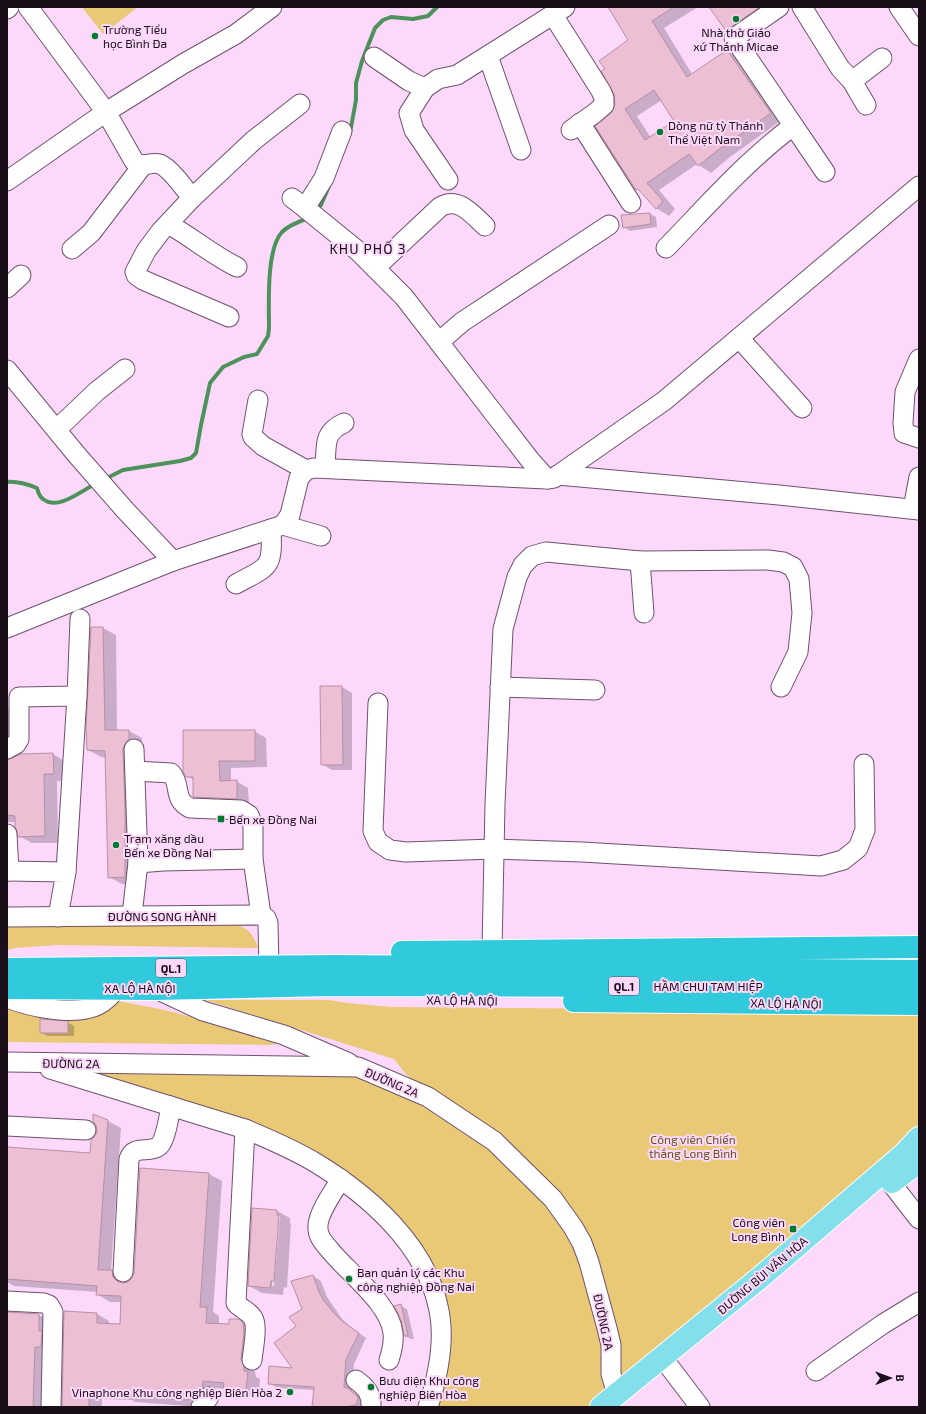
<svg xmlns="http://www.w3.org/2000/svg" width="926" height="1414" font-family="'Exo 2',sans-serif">
<rect width="100%" height="100%" fill="#fcd9fa"/>
<g fill="#e9c876">
<path d="M82 7H138L103 34Z"/>
<path d="M207 920C231 924 250 921 258 948L57 945 15 948 7 950V922Z"/>
<path d="M7 999 27 1001 113 1000 160 1009 278 1038 279 1041 277 1044 270 1045 7 1042Z"/>
<path d="M205 1000H329L347 1003 392 1007 919 1011V1126L902 1146 621 1381 588 1240 405 1073 394 1059Z"/>
<path d="M55 1068 357 1075 426 1104 489 1147 548 1205 575 1245 600 1331 609 1391 588 1407H430L443 1343 415 1251 343 1176Z"/>
</g>
<g fill="#0003" fill-rule="evenodd">
<path d="M609 7H698L664 28 692 74 727 51 739 58 782 120 730 157 711 173 697 164 659 190 675 209 669 216 656 208 644 194 637 189 612 114 616 105 615 93 606 69 630 40ZM662 100 676 122 651 138 637 116Z"/>
<path d="M710 7H782L739 38 726 31Z"/>
<path d="M650 214 656 217 657 227 630 231 624 227Z"/>
<path d="M103 628 116 635 117 731H129L142 738 138 884H122L109 877 106 758 101 757 88 750Z"/>
<path d="M321 687H342L352 693V770H332L322 764Z"/>
<path d="M7 709 20 716 9 756 10 760 53 754 66 762V781H57L58 843H32L19 836 16 822H7Z"/>
<path d="M254 731 266 738 267 767 231 768V781H236L248 788 249 805 206 803 194 796V780L187 776Z"/>
<path d="M67 1022 74 1026V1036H47L41 1032Z"/>
<path d="M94 1115 108 1121 121 1128 111 1271 125 1279V1283L129 1282 133 1279 135 1273 140 1169 209 1174 222 1181 213 1312 219 1316V1325L230 1326 238 1320 252 1328 254 1367 256 1377 260 1379 259 1396 237 1395 227 1389 215 1388V1396L201 1407 135 1402 132 1400 102 1399V1407H63L97 1314 109 1321V1325H120L122 1302H110L97 1294 98 1292 14 1286 7 1282V1148L91 1154 98 1131Z"/>
<path d="M253 1209 277 1211 290 1218V1223L291 1224 287 1288 284 1287 283 1295 262 1293 249 1286ZM278 1216H280L274 1286H272Z"/>
<path d="M313 1276 321 1281 327 1297 342 1319 352 1328 366 1338 354 1364 352 1391 358 1395 367 1404 366 1407H313L315 1390 277 1388 269 1383 294 1369 298 1327 304 1310Z"/>
<path d="M7 1291 18 1297 8 1308 10 1313 39 1315 51 1322 46 1407H7Z"/>
<path d="M401 1306 407 1309 414 1339H411L405 1336Z"/>
</g>
<g fill="none" stroke-linecap="round" stroke-linejoin="round">
<g stroke="#4d925b" stroke-width="4">
<path d="M350 133 356 100V83L362 61 375 28 383 20 391 17 413 19 428 16 437 7"/>
<path d="M316 210 321 205 329 186"/>
<path d="M105 479 123 470 180 461 191 458 196 453 201 425 210 383 223 367 244 357 257 354 268 336 269 328C269 305 266 249 282 232 289 225 300 221 309 218"/>
<path d="M7 482C17 481 27 484 37 488 38 492 40 497 43 499 58 511 81 491 95 484"/>
</g>
</g>
<g fill="#ecbfd4" stroke="#b88ea2" fill-rule="evenodd">
<path d="M608 7H674L652 21 687 77 727 50 771 113 718 150 698 166 689 154 647 183 663 201 656 209 638 189 636 190 595 126 611 113 615 105 614 94 601 71 605 69 599 61 628 40ZM654 90 674 121 645 140 625 109Z"/>
<path d="M709 7H760L726 31Z"/>
<path d="M650 213 651 224 623 228 621 215Z"/>
<path d="M91 627H103L105 730H129V739L125 744 123 749 125 810V877L108 878 105 751 87 750 86 727Z"/>
<path d="M320 686H342L343 765H321Z"/>
<path d="M183 730H255V761H219L220 781 237 780V799L193 797V777H186L183 771Z"/>
<path d="M53 753 54 774H44L45 836 18 837 15 827V816L7 815V760L21 754Z"/>
<path d="M40 1019 68 1021V1033H40Z"/>
<path d="M93 1114 108 1120 98 1270H112L113 1277 117 1281 123 1283 128 1282 132 1278 134 1273 140 1168 209 1173 200 1307H207L206 1323 229 1324V1319H239L243 1323 244 1332 241 1359 244 1367V1371H248L246 1390 223 1388 224 1383 203 1381 202 1389 195 1397H189L188 1400 122 1395V1393L89 1392V1407H62L64 1311 97 1313V1323L120 1324 121 1296 96 1295 97 1286 7 1279V1147L90 1153 91 1140 95 1136 97 1131 96 1125 93 1121Z"/>
<path d="M252 1208 277 1210V1215H279L274 1281H271L270 1288 248 1286Z"/>
<path d="M313 1275 319 1292 324 1301 334 1313 343 1322 359 1333 346 1359 344 1387 349 1389 358 1397 357 1403 355 1405 345 1407H312L314 1387 268 1384 269 1366 292 1368 274 1343 296 1326 289 1317 302 1309 291 1281Z"/>
<path d="M401 1304 408 1336H404L401 1319 394 1306Z"/>
<path d="M7 1312 39 1314V1331H42L41 1347H35L33 1407H7Z"/>
</g>
<g fill="none" stroke-linecap="round" stroke-linejoin="round">
<g stroke="#6f516d" stroke-width="21">
<g id="minor">
<path d="M28 7 106 112 134 161C142 169 150 161 160 164 170 168 185 189 192 198"/>
<path d="M779 7 734 38 825 172"/>
<path d="M802 7 840 68 852 81 866 105"/>
<path d="M899 7 919 36"/>
<path d="M7 9 9 7"/>
<path d="M553 15 601 91 604 98V105L595 113 571 130"/>
<path d="M488 56 521 150"/>
<path d="M374 57 409 81 425 88"/>
<path d="M852 81 882 58"/>
<path d="M580 123 631 203"/>
<path d="M448 180 414 130 409 113 425 88 438 79 457 75 565 7"/>
<path d="M7 181 106 112 183 64 236 34 272 7"/>
<path d="M292 198 305 208 358 251 404 297 530 460 547 479"/>
<path d="M305 208 324 178 342 131"/>
<path d="M168 224C192 237 212 255 237 267"/>
<path d="M666 248C707 206 746 161 793 126"/>
<path d="M72 249 91 233 143 165"/>
<path d="M375 268 440 207C458 196 472 214 485 226"/>
<path d="M7 288 21 275"/>
<path d="M229 317 143 280 136 275 135 272 146 251 161 231 192 198 254 140 300 104"/>
<path d="M739 338 802 408"/>
<path d="M439 342 462 322 609 225"/>
<path d="M919 359 905 392 903 423 904 433 919 438"/>
<path d="M7 370 76 454 125 510 173 561"/>
<path d="M258 400 252 434 253 437 263 446 306 470"/>
<path d="M57 429 97 391 125 369"/>
<path d="M325 468C327 446 322 433 344 423"/>
<path d="M558 475 664 401 919 186"/>
<path d="M913 509 919 477"/>
<path d="M283 525 321 536"/>
<path d="M640 561 644 613"/>
<path d="M236 584C269 566 273 569 271 529"/>
<path d="M7 628 173 561 283 525 290 515 299 478 306 470 314 468 547 479 554 478 558 475 779 495 919 510"/>
<path d="M500 687 595 690"/>
<path d="M77 696 80 619"/>
<path d="M378 703 373 831 378 842 390 850 406 852 494 849 582 852 821 866 843 860 858 848 865 830 864 764"/>
<path d="M7 749 16 744 19 739V697L77 696 66 872"/>
<path d="M134 749 138 863"/>
<path d="M135 771 171 773C182 785 172 799 190 808L241 810 249 815 253 826V859"/>
<path d="M7 834 9 871"/>
<path d="M7 871 66 872 58 917"/>
<path d="M132 915 138 863 163 861 253 859 261 915"/>
<path d="M7 917 261 915 266 918 268 923 269 968"/>
<path d="M492 951 495 804 503 629 517 577 523 565 532 556 546 552 640 561 768 560 783 562 793 567 799 579 802 613 798 652 781 687"/>
<path d="M156 989 203 1011 284 1035 349 1063"/>
<path d="M7 998C31 1007 74 1017 98 1005 106 1001 111 995 117 988"/>
<path d="M7 1062 358 1067 428 1097 494 1141 553 1199 573 1227 582 1243 589 1262 607 1328 611 1345V1374L617 1394"/>
<path d="M50 1069 245 1129C269 1139 293 1149 316 1163 367 1194 425 1244 438 1306 446 1338 438 1376 428 1407"/>
<path d="M7 1126 86 1130"/>
<path d="M245 1129 236 1303C241 1309 249 1311 253 1318 258 1326 253 1350 252 1360"/>
<path d="M341 1179C334 1191 319 1211 318 1225 317 1236 323 1242 329 1249 347 1272 390 1303 393 1333 394 1343 392 1351 389 1360"/>
<path d="M891 1183 919 1219"/>
<path d="M123 1272 129 1159C134 1144 149 1154 159 1146 166 1139 169 1116 171 1106"/>
<path d="M7 1301 44 1303 49 1305 53 1312 51 1407"/>
<path d="M662 1357 700 1407"/>
<path d="M816 1371 883 1324 919 1302"/>
<path d="M356 1380C366 1387 372 1394 371 1407"/>
<path d="M201 1407 209 1397"/>
</g>
</g>
<g stroke="#fff" stroke-width="24">
<g id="major">
<path d="M892 1182 919 1162"/>
<path d="M601 1407 762 1276 905 1153 919 1138"/>
</g>
</g>
<g stroke="#fff" stroke-width="24">
<g id="highway">
<path d="M402 952 919 947"/>
<path d="M7 969 336 966 919 971"/>
<path d="M7 988 155 989 329 985 919 987"/>
<path d="M574 1001 919 1004"/>
</g>
</g>
<use href="#minor" stroke="#fff" stroke-width="19"/>
<use href="#major" stroke="#83dfeb" stroke-width="22"/>
<use href="#highway" stroke="#31cadd" stroke-width="22"/>
</g>
<g fill="#037a30" stroke="#fcd9fa" stroke-width="1.5">
<circle cx="736" cy="19" r="4"/>
<circle cx="95" cy="36" r="4"/>
<circle cx="660" cy="132" r="4"/>
<rect x="217" y="815" width="8" height="8" rx="2"/>
<circle cx="116" cy="845" r="4"/>
<rect x="789" y="1225" width="8" height="8" rx="2"/>
<circle cx="349" cy="1279" r="4"/>
<circle cx="371" cy="1387" r="4"/>
<circle cx="290" cy="1392" r="4"/>
</g>
<g text-anchor="middle" dominant-baseline="central" stroke-width="4" stroke-linejoin="round" paint-order="stroke">
<g fill="#fcd9fa" stroke="#5e4b5c" stroke-width="1">
<rect x="156" y="959" width="30" height="18" rx="3"/>
<rect x="609" y="977" width="30" height="18" rx="3"/>
</g>
<g font-size="11" font-weight="bold" fill="#1a0e19">
<text x="171" y="968">QL.1</text>
<text x="624" y="986">QL.1</text>
</g>
<g font-size="12" fill="#1a0e19" stroke="#fcd9fa" text-anchor="start">
<text x="103" y="29">Trường Tiểu<tspan x="103" dy="14">học Bình Đa</tspan></text>
<text x="736" y="32" text-anchor="middle">Nhà thờ Giáo<tspan x="736" dy="14">xứ Thánh Micae</tspan></text>
<text x="668" y="125">Dòng nữ tỳ Thánh<tspan x="668" dy="14">Thể Việt Nam</tspan></text>
<text x="229" y="819">Bến xe Đồng Nai</text>
<text x="124" y="838">Trạm xăng dầu<tspan x="124" dy="14">Bến xe Đồng Nai</tspan></text>
<text x="785" y="1222" text-anchor="end">Công viên<tspan x="785" dy="14">Long Bình</tspan></text>
<text x="357" y="1272">Ban quản lý các Khu<tspan x="357" dy="14">công nghiệp Đồng Nai</tspan></text>
<text x="379" y="1380">Bưu điện Khu công<tspan x="379" dy="14">nghiệp Biên Hòa</tspan></text>
<text x="282" y="1392" text-anchor="end">Vinaphone Khu công nghiệp Biên Hòa 2</text>
</g>
<g font-size="12" fill="#1a0e19" stroke="#fcd9fa">
<text x="162" y="916">ĐƯỜNG SONG HÀNH</text>
<text x="708" y="986">HẦM CHUI TAM HIỆP</text>
<text x="140" y="988">XA LỘ HÀ NỘI</text>
<text transform="translate(462 1000) rotate(1)">XA LỘ HÀ NỘI</text>
<text transform="translate(786 1003) rotate(1)">XA LỘ HÀ NỘI</text>
<text transform="translate(71 1063) rotate(1)">ĐƯỜNG 2A</text>
<text transform="translate(392 1082) rotate(23)">ĐƯỜNG 2A</text>
<text transform="translate(762 1275) rotate(-40)">ĐƯỜNG BÙI VĂN HÒA</text>
<text transform="translate(604 1322) rotate(78)">ĐƯỜNG 2A</text>
</g>
<g font-size="12" fill="#675421" stroke="#fcd9fa">
<text x="693" y="1139">Công viên Chiến<tspan x="693" dy="14">thắng Long Bình</tspan></text>
</g>
<g font-size="14" letter-spacing="1" fill="#1a0e19" stroke="#fcd9fa">
<text x="368" y="248">KHU PHỐ 3</text>
</g>
</g>
<rect width="926" height="1414" fill="none" stroke="#1a0e19" stroke-width="16"/>
<g transform="translate(890 1378) rotate(89)" stroke="#fcd9fa" stroke-width="3" paint-order="stroke">
<path d="M0-3L7 15L0 10L-7 15Z" fill="#1a0e19"/>
<text y="-6" font-size="11" font-weight="bold" text-anchor="middle" fill="#1a0e19">B</text>
</g>
</svg>
